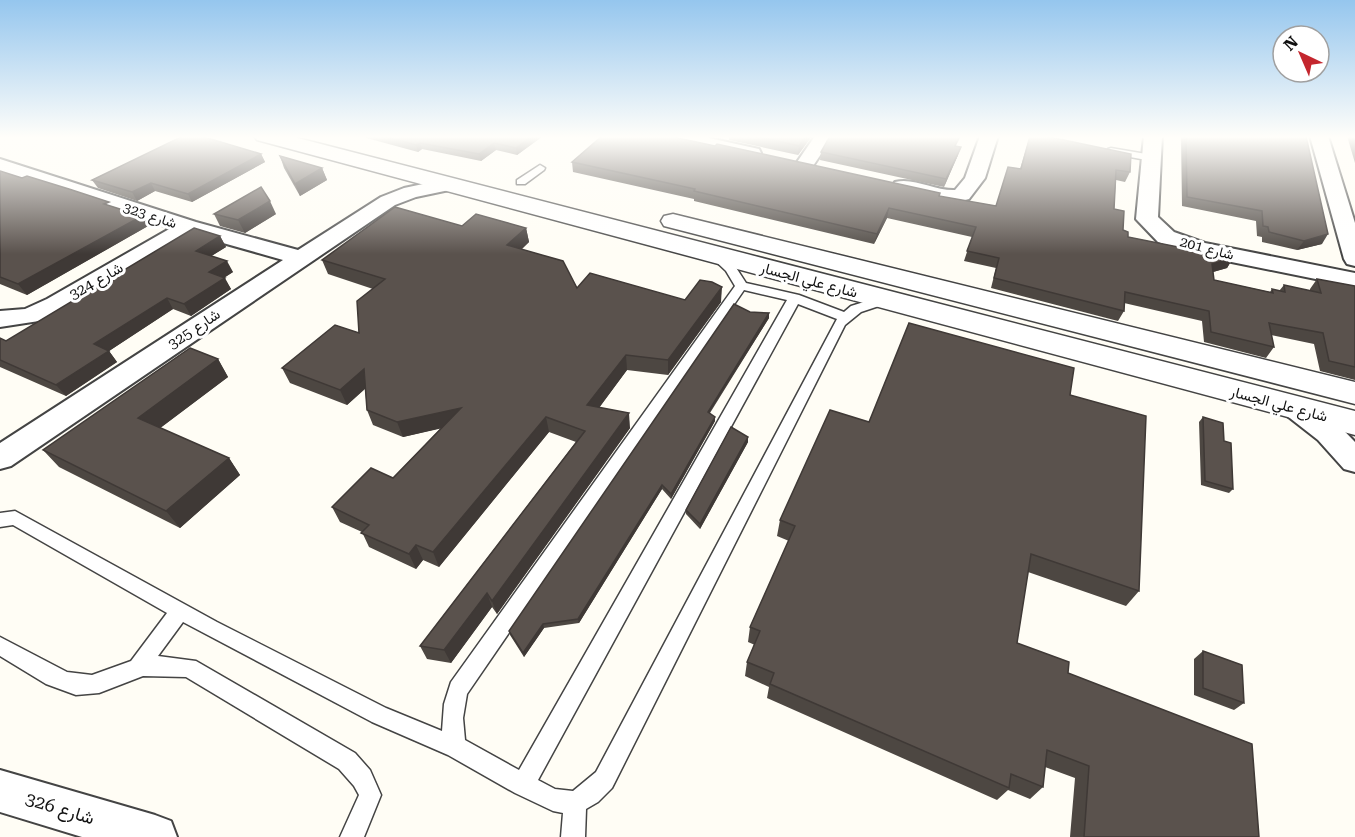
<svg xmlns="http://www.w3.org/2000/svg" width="1355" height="837" font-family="'Roboto Serif',Vazirmatn,serif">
<rect width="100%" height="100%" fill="#fffdf5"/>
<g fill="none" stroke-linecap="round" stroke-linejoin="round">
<g stroke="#444" stroke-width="3">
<g id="service">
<path d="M1111 148 1152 155 1157 158 1152 161 1108 153V149Z"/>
<path d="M540 165 545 168 544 170 525 184H517V180Z"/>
<path d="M715 251 735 266 746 283 799 295 844 312 851 306 880 297 884 296 890 300 888 303 861 312 845 325 612 788 598 802 586 809 585 837H561L563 813 553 811 515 793 448 755 372 722 183 622 158 656 196 661 355 753 370 770 381 795 364 837H340L359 795 354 786 339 769 186 677 143 676 99 693 76 695 46 684 0 656V637L67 672 92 675 131 661 167 613 13 525 0 527V513L15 511 217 622 386 708 442 731 444 704 451 682 735 286 726 271 709 255ZM744 290 787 300 519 770 465 740 463 718 467 694ZM798 304 837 319 596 772 573 791 555 789 538 780Z"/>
</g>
</g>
<g stroke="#444" stroke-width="4">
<g id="minor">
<path d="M663 136H700L759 149 761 153 759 157 752 159 666 140Z"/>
<path d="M815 136H833L811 169H797L795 165Z"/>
<path d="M980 136H998L985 178 969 199C943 206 920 197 895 190L892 186 895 182C914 177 935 191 955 190L965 178Z"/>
<path d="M1144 136H1162L1158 217 1174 232 1205 243 1355 273V287L1192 254 1158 242 1136 219Z"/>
<path d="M1310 136H1328L1355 223V266L1347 264 1344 259Z"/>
<path d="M0 159 196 222 298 250 381 197 404 188 447 179 454 181 457 185 454 189 416 197 395 205 11 466 0 469V443L283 260 191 234 65 309 39 321 0 327V311L25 309 47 299 171 228 0 171Z"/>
<path d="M1296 398C1319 405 1339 425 1355 442V472L1344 469 1318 440 1286 415 1282 408 1286 401Z"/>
<path d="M0 770 155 815 171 821 177 837H82L0 812Z"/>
</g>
</g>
<g stroke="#444" stroke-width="3">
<g id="tertiary">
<path d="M254 136H290L1355 411V435L257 140Z"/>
<path d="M673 214 1355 382V404L664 226 661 221 664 216Z"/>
</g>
</g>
<use href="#service" fill="#fff" fill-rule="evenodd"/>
<use href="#minor" fill="#fff" fill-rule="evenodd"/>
<use href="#tertiary" fill="#fff" fill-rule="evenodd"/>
</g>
<g fill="#4d4742">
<path d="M359 136H543L517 155 496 150 481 161 422 149 418 152Z"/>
<path d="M729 136H812L798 155 729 140Z"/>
<path d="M1030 136 1130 172 1125 182 1116 180 1114 209 1123 230 1128 237 1233 258 1227 268 1213 272 1214 280 1270 292 1272 289 1279 291 1284 285 1310 291V289L1317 279 1355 286V380L1320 371 1314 344 1271 335 1274 347 1266 358 1204 342 1202 321 1124 303V311L1118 321 991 288 996 268 964 261 972 237 887 218 874 244 694 201V199L573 172 572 162 671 137 939 196 996 206 1020 169Z"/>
<path d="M1181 136H1306L1322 244 1297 250 1262 242V237L1257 236 1256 221 1182 206Z"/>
<path d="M1347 136H1355V163Z"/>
<path d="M956 146 958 155 944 187 820 160 821 152Z"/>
<path d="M261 154 265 162 192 202 155 191 137 201 98 188 92 180Z"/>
<path d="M280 156 322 168 327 180 300 196 284 168Z"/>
<path d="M0 171 142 216 148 226 27 295 0 284Z"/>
<path d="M214 214H276L245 233 220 226Z"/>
<path d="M462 226 526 228 529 242 522 249 577 288 685 300 721 302 668 375 627 370 599 408 630 428 497 614 492 607 451 663 427 659 420 646 576 442 549 432 439 567 423 560 416 569 369 547 362 532 340 522 332 507 393 478 441 428 403 437 373 425 367 410 365 389 347 405 290 383 282 368 359 333 373 289 328 274 322 260Z"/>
<path d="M220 236 226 247 211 256 233 272 224 278 231 289 191 316 173 309 109 351 117 362 66 396 0 367V338L6 341Z"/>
<path d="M750 312 769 313V318L710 413 715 421 671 499 662 489 579 623 544 628 524 657 510 635 509 631Z"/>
<path d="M218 359 228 377 160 428 229 458 240 475 180 528 59 467 43 450Z"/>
<path d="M1070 395 1139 591 1126 606 1028 572 1017 643 1068 673 1259 837H1070L1075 778 1045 767 1043 787 1030 799 1008 790 997 800 767 698 769 687 745 676 747 662 755 645 748 642 750 627 789 541 777 536 780 520 869 422Z"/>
<path d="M1203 417 1224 441 1233 489 1229 493 1201 485 1199 422Z"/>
<path d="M748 437V442L700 529 686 514V510Z"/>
<path d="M1203 651 1244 703 1234 710 1194 695V659Z"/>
</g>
<g fill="#3f3936">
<path d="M532 136H543L517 155 516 148Z"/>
<path d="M806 136H812L798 155 799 146Z"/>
<path d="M420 143 422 149 418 152 416 145Z"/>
<path d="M494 143 496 150 481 161 479 154Z"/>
<path d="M961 147 958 155 944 187 946 179Z"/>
<path d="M261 154 265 162 192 202 188 194Z"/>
<path d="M322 168 327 180 300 196 295 184Z"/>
<path d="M151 183 155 191 137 201 132 192Z"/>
<path d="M270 201 276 214 245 233 238 220Z"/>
<path d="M889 208 887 218 874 244 877 234Z"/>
<path d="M142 216 148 226 27 295 18 284Z"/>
<path d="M526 228 529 242 510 259 507 245Z"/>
<path d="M1328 234 1322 244 1297 250 1304 241Z"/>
<path d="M220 236 226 247 202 262 196 251Z"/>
<path d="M1233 258 1227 268 1206 274 1212 264Z"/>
<path d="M227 261 233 272 215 283 209 272Z"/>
<path d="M225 278 231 289 191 316 184 304Z"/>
<path d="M722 287 721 302 668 375V360Z"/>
<path d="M167 298 173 309 109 351 117 362 66 396 56 385 94 344Z"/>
<path d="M769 313V318L707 416 708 412Z"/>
<path d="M626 355 627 370 589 421 587 405Z"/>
<path d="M218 359 228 377 151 435 138 418Z"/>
<path d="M364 369 370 384 347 405 340 390Z"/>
<path d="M461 408 465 423 403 437 397 422Z"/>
<path d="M629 413 630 428 497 614 492 601Z"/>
<path d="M546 417 549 432 439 567 433 552Z"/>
<path d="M715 417V421L671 499V494Z"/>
<path d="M748 437V442L700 529V524Z"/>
<path d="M229 458 240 475 180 528 166 511Z"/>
<path d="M662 485V489L579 623 578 619Z"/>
<path d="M416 545 423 560 416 569 409 554Z"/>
<path d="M487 593 492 607 451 663 444 650Z"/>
<path d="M543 624 544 628 524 657 523 653Z"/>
</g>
<g fill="#5a524d" stroke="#3f3936" stroke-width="1.5">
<path d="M183 136H201L261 154 188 194 151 183 132 192 92 180Z"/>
<path d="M383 136H532L516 148 494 143 479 154 420 143 416 145Z"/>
<path d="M602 136H669L715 146 717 144 940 193 939 196 996 206 1008 167 1021 169 1030 136H1045L1131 154 1130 172 1116 170 1114 209 1124 211 1123 230 1128 232V237L1233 258 1212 264 1214 280 1273 293 1272 289 1285 292 1284 285 1321 293 1317 279 1355 286V367L1329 361 1323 333 1269 323 1274 347 1211 332 1209 311 1125 292 1124 311 994 278 999 258 967 251 976 227 889 208 877 234 694 191 695 189 572 162Z"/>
<path d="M756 136H806L799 146Z"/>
<path d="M830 136H960L955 146 961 147 946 179 821 152Z"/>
<path d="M1186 136H1306L1328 234 1304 241 1269 232 1268 227 1263 226 1262 211 1187 197Z"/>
<path d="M280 156 322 168 295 184Z"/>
<path d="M0 171 22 178 27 176 69 189 109 202 104 204 142 216 18 284 0 277Z"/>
<path d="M261 187 270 201 238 220 214 214Z"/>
<path d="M395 207 462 226 476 214 526 228 507 245 563 261 577 288 590 273 685 300 700 280 712 282 722 287 668 360 626 355 587 405 629 413 492 601 487 593 444 650 420 646 585 431 546 417 433 552 416 545 409 554 361 533 369 525 332 507 371 468 393 478 461 408 397 422 367 410 364 369 340 390 282 368 335 325 359 333 357 301 385 279 322 260Z"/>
<path d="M194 228 220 236 196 251 227 261 209 272 225 278 184 304 167 298 94 344 109 351 56 385 0 360V338L6 341Z"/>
<path d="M734 304 750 312 769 313 708 412 715 417 671 494 662 485 578 619 543 624 523 653 509 631Z"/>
<path d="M909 323 1074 368 1070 395 1146 416 1139 591 1031 554 1017 643 1069 662 1068 673 1252 744 1259 837H1084L1089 766 1047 750 1043 787 1011 774 1009 788 770 684 774 673 747 662 760 631 750 627 795 526 780 520 830 410 869 422Z"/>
<path d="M190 348 218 359 138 418 229 458 166 511 43 450Z"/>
<path d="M1203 417 1223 423 1224 441 1231 443 1233 489 1205 481Z"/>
<path d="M731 427 748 437 700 524 686 510Z"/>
<path d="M1203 651 1242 665 1244 703 1203 688Z"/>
</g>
<linearGradient id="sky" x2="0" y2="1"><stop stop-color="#95c6ee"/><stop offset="0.54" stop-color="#fffefa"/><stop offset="1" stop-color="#fffefa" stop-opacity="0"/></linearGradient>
<rect width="1355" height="254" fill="url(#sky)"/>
<g text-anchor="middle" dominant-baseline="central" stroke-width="6" stroke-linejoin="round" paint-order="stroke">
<g font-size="14" fill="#111" stroke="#fff">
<text transform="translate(150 215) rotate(18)">شارع 323</text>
<text transform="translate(1207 248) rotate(15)">شارع 201</text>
</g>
<g font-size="15" fill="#111" stroke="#fff">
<text transform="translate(809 280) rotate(15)">شارع علي الجسار</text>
<text transform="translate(96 281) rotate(-30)">شارع 324</text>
<text transform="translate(194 329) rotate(-34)">شارع 325</text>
<text transform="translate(1279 404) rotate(15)">شارع علي الجسار</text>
</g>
<g font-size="18" fill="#111" stroke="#fff">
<text transform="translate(60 808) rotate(17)">شارع 326</text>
</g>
</g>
<g transform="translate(1301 54) rotate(316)"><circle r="28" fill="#ffffff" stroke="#a0a0a0" stroke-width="1.5"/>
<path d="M0-4.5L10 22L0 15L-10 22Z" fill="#c4262e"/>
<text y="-9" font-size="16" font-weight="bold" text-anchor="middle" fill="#111111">N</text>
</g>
</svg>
